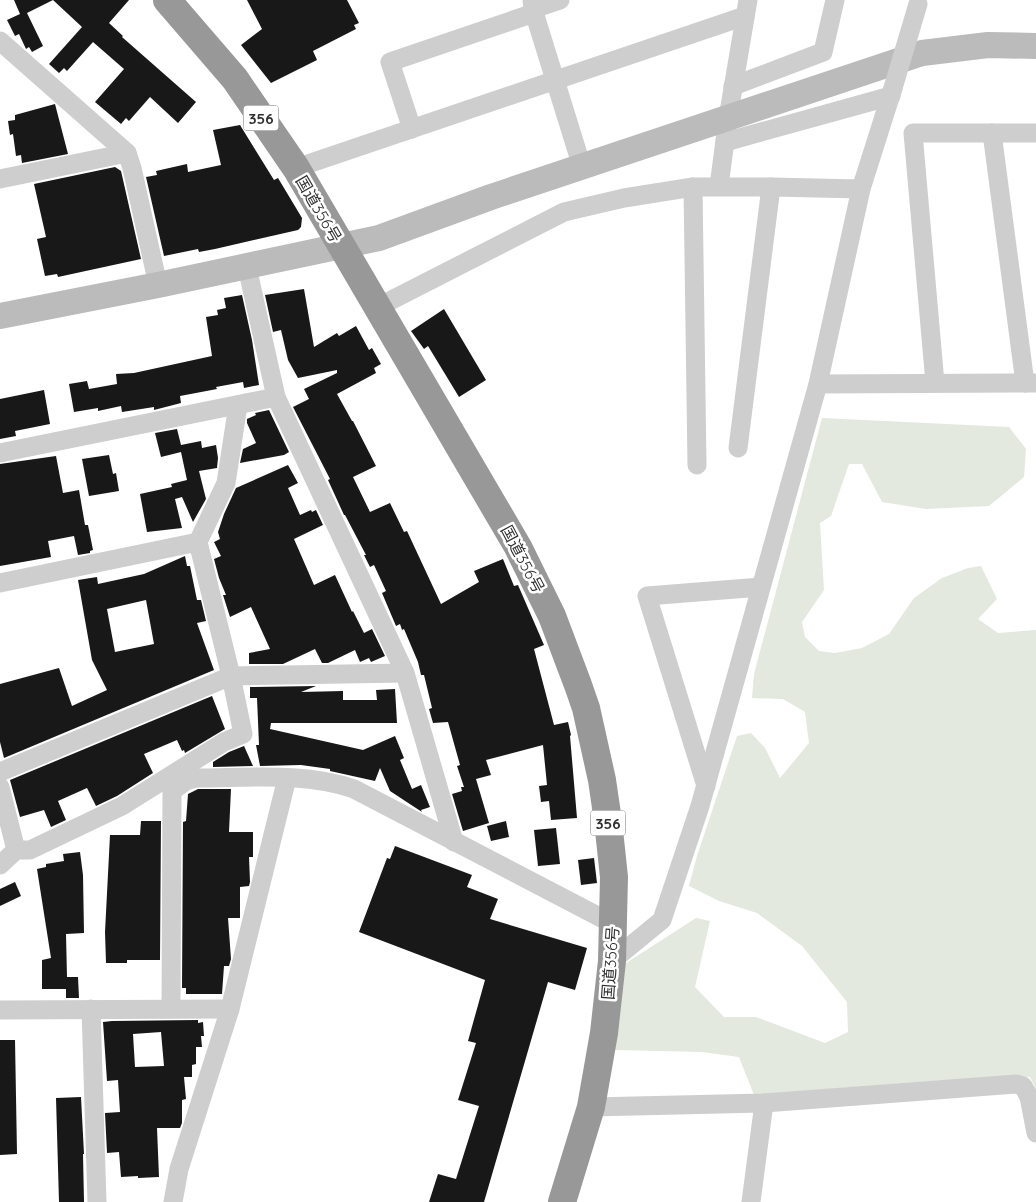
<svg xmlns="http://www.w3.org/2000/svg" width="1036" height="1202" font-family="Quicksand,'Noto Sans JP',sans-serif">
<rect width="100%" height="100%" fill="#fff"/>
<path fill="#e3e9de" d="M822 418 1009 427 1026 449 1024 477 989 506 926 509 882 502 862 464H849L831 516 820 523 824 590 802 622 805 637 819 651 835 653 862 648 889 634 914 598 942 578 968 568 981 566 997 599 978 619 998 633 1036 630V1105L1031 1089 1035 1087 1030 1077 931 1081 754 1095 739 1057 702 1052 614 1050 623 965 696 918 710 921 695 987 724 1017H756L825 1043 848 1032 847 1002 802 946 757 913 719 901 689 886 697 856 737 736 751 733 765 748 780 778 809 743 805 712 783 699 752 698 754 674Z"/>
<g fill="#181818" fill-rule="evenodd">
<path d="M14 0H129L109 23 123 36 122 37 196 102 178 123 150 97 129 121 126 118 121 124 95 102 124 69 93 42 67 71 64 68 59 73 49 64 82 27 53 0 27 13 43 46 32 52 29 47 26 49 19 34 15 36 7 20 20 14Z"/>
<path d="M247 0H347L359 23 354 25 356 29 313 51 317 60 271 83 241 45 262 29Z"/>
<path d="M55 104 68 154 22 163 21 155 16 156 13 134 10 135 8 121 15 120V115Z"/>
<path d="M240 125 274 180 278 178 302 218 301 227 298 230 215 249 199 252 198 249 164 256 146 177 157 175 156 171 187 164 188 172 221 165 213 130Z"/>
<path d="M115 167 121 171 141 259 58 277 57 274 45 276 37 239 46 237 34 184Z"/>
<path d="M304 289 314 347 337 333 339 336 356 326 369 350 372 348 381 364 374 368 376 373 337 394 352 421H353L376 466 353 477 370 512 390 503 404 532 407 531 441 604 479 582 474 571 503 559 514 586 518 585 544 645 534 649 554 725 568 722 571 735 570 736 577 818 551 820 549 801 541 802 539 786 547 785 543 745 486 760 491 775 476 779 489 823 463 831 452 794 462 791 461 787H464L457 766 460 765 448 722 433 723 429 709 432 708 424 675H421L418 662 404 629 402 630 400 624 396 626 382 593 386 591 374 565 370 567 364 555H366L345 515H344L328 480 330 479 293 407 309 399 304 389 337 373V370L298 378 288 360 281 330 273 332 265 295Z"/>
<path d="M242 295 252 340 259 385 244 388 243 382 216 387 217 389 180 396 181 403 154 410V407L122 412 121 406 98 411V408L74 412 69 384 87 381 89 389 117 384 116 374 134 373 212 356 206 317 218 315 217 310 226 308 224 298Z"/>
<path d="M444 309 486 380 459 397 428 346 424 349 411 331Z"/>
<path d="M44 390 50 424 15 431 16 436 0 439V399Z"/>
<path d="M269 410 289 452 284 455 240 463 243 449 256 443 247 423V419L256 415 255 413Z"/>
<path d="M177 429 181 445 201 441 202 448 216 445 218 458 217 468 199 471 206 499 193 522 182 497 175 499 182 528 147 532 140 494 172 487 171 484 187 480 181 452 161 457 155 433Z"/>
<path d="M109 455 113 474 116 473 119 491 89 496 82 459Z"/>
<path d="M56 456 63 493 79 490 85 525H88L93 550 90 551V553L78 555 74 536 48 541 51 557 0 566V464Z"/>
<path d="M288 465 298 483 288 488 300 515 311 510 312 512 316 510 323 525 294 539 314 585 335 575 352 612 353 611 364 633 372 629 385 656 371 662 369 658 360 662 355 650 328 663H322L315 649 283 664H249V653L270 649 251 607 230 617 223 595H226L219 578 214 559 221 556 214 542 220 539 218 532 224 514 236 488Z"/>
<path d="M185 556 187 566H190L197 600H201L206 621 197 623 214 670 4 758 0 742V684L59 668 72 706 107 690 92 660 78 580 97 577 98 584 144 574ZM146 600 154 644 115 652 107 609Z"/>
<path d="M316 686 301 692 343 691V700H377L376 690 395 689 397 723H271L270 729 363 750 395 736 404 758 400 760 412 789 421 785 430 807 421 810 422 812 390 791 380 768 375 781 330 771V769L301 765 260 766 256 745H259L257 698H250V687Z"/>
<path d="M212 696 225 729 185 753 184 750 182 751 177 740 144 754 153 773 117 796 96 806 87 788 58 801 66 820 51 827 44 810 20 817 10 780Z"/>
<path d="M244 746 253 766 213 767V762L229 752Z"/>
<path d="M198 789H231L229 832H253V857H249L250 882 249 886 240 887V918H228L231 959 229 966H224L222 994H186V988H182L183 822 186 821 188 794Z"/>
<path d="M141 821H161L160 960H127V963H106L105 932 110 835H140Z"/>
<path d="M506 821 509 837 491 841 487 826Z"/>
<path d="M556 828 560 864 538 866 534 830Z"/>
<path d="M395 846 472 875 467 887 498 899 490 919 587 948 575 990 548 982 484 1202H429L438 1174 456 1179 479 1106 458 1100 476 1043 468 1041 485 980 359 932 387 858 390 859Z"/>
<path d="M80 852 83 875 84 933 66 934 67 977H78L79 998H66V989H42V960L51 958 37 869 46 867V864L64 861 63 854Z"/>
<path d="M594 858 597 883 581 885 578 860Z"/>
<path d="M15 882 21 896 0 906V889Z"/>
<path d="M198 1020V1023L203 1022 204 1036H201L202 1047H196V1064L192 1065V1077H184L186 1099 182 1100V1123L180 1128H157L159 1177 138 1178V1176L121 1177 119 1152 107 1153 105 1113 120 1112 118 1080 107 1081 103 1022 112 1021ZM161 1032 164 1066 135 1067 133 1034Z"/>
<path d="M0 1040H15L17 1154 0 1155Z"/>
<path d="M81 1097 84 1154H83L84 1202H59L56 1098Z"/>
</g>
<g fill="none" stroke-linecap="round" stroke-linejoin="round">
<g stroke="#cecece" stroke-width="19">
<path d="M532 0 533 9 582 167"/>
<path d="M533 9 560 0"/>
<path d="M0 41 127 153 132 168 158 285"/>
<path d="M733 86 823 52 835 0"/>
<path d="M412 129 390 62 534 13"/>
<path d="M992 133 1025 383"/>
<path d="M725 142 891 96"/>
<path d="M296 168 745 16"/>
<path d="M0 179 127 153"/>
<path d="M719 186 728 118 748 0"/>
<path d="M693 187 697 465"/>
<path d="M247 267 276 397 405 673 454 842"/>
<path d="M378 307 564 212 624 198 693 187H771"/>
<path d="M935 383 913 133H1036"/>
<path d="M818 384 1036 383"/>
<path d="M738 448 771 187 861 189"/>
<path d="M0 453 276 397"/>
<path d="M0 583 198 542 226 483 238 405"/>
<path d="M0 772 231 676 405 673"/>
<path d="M706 786 647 596 761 587"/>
<path d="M0 787 16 850"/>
<path d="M0 865 16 850H30L122 806 224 742 243 734 231 676 198 542"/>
<path d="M612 961 662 920 700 806 818 384 861 189 893 88"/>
<path d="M91 1009 97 1202"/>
<path d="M171 1009 172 791 186 781 196 778C248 778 305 772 354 789L613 924"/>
<path d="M0 1010 230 1009"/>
<path d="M591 1107 764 1103 1016 1084 1023 1086 1029 1097 1036 1133"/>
<path d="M173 1202 179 1169 230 1009 287 778"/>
<path d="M751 1202 764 1103"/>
</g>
<path stroke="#bbb" stroke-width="26" d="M0 316 158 285 379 238 491 197 922 53 988 45 1036 46"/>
<path stroke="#989898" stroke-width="28" d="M167 0 235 79 296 168 518 547 552 616 578 685 586 708 602 780 608 821 614 877 612 961 604 1033 591 1107 562 1202"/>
<path stroke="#cecece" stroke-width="19" d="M893 88 918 4"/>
</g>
<g text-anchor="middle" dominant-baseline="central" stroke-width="5" stroke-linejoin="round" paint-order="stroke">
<g fill="#fff" stroke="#6f6f6f" stroke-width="1">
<rect x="243.5" y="105.5" width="35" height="25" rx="4"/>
<rect x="590.5" y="810.5" width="35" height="25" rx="4"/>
</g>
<g font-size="15" font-weight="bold" fill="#313131">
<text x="261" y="118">356</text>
<text x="608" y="823">356</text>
</g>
<g font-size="16" fill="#313131" stroke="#fff">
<text transform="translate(319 209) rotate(60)">国道356号</text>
<text transform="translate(523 559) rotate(62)">国道356号</text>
<text transform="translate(610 963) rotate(-86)">国道356号</text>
</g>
</g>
</svg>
